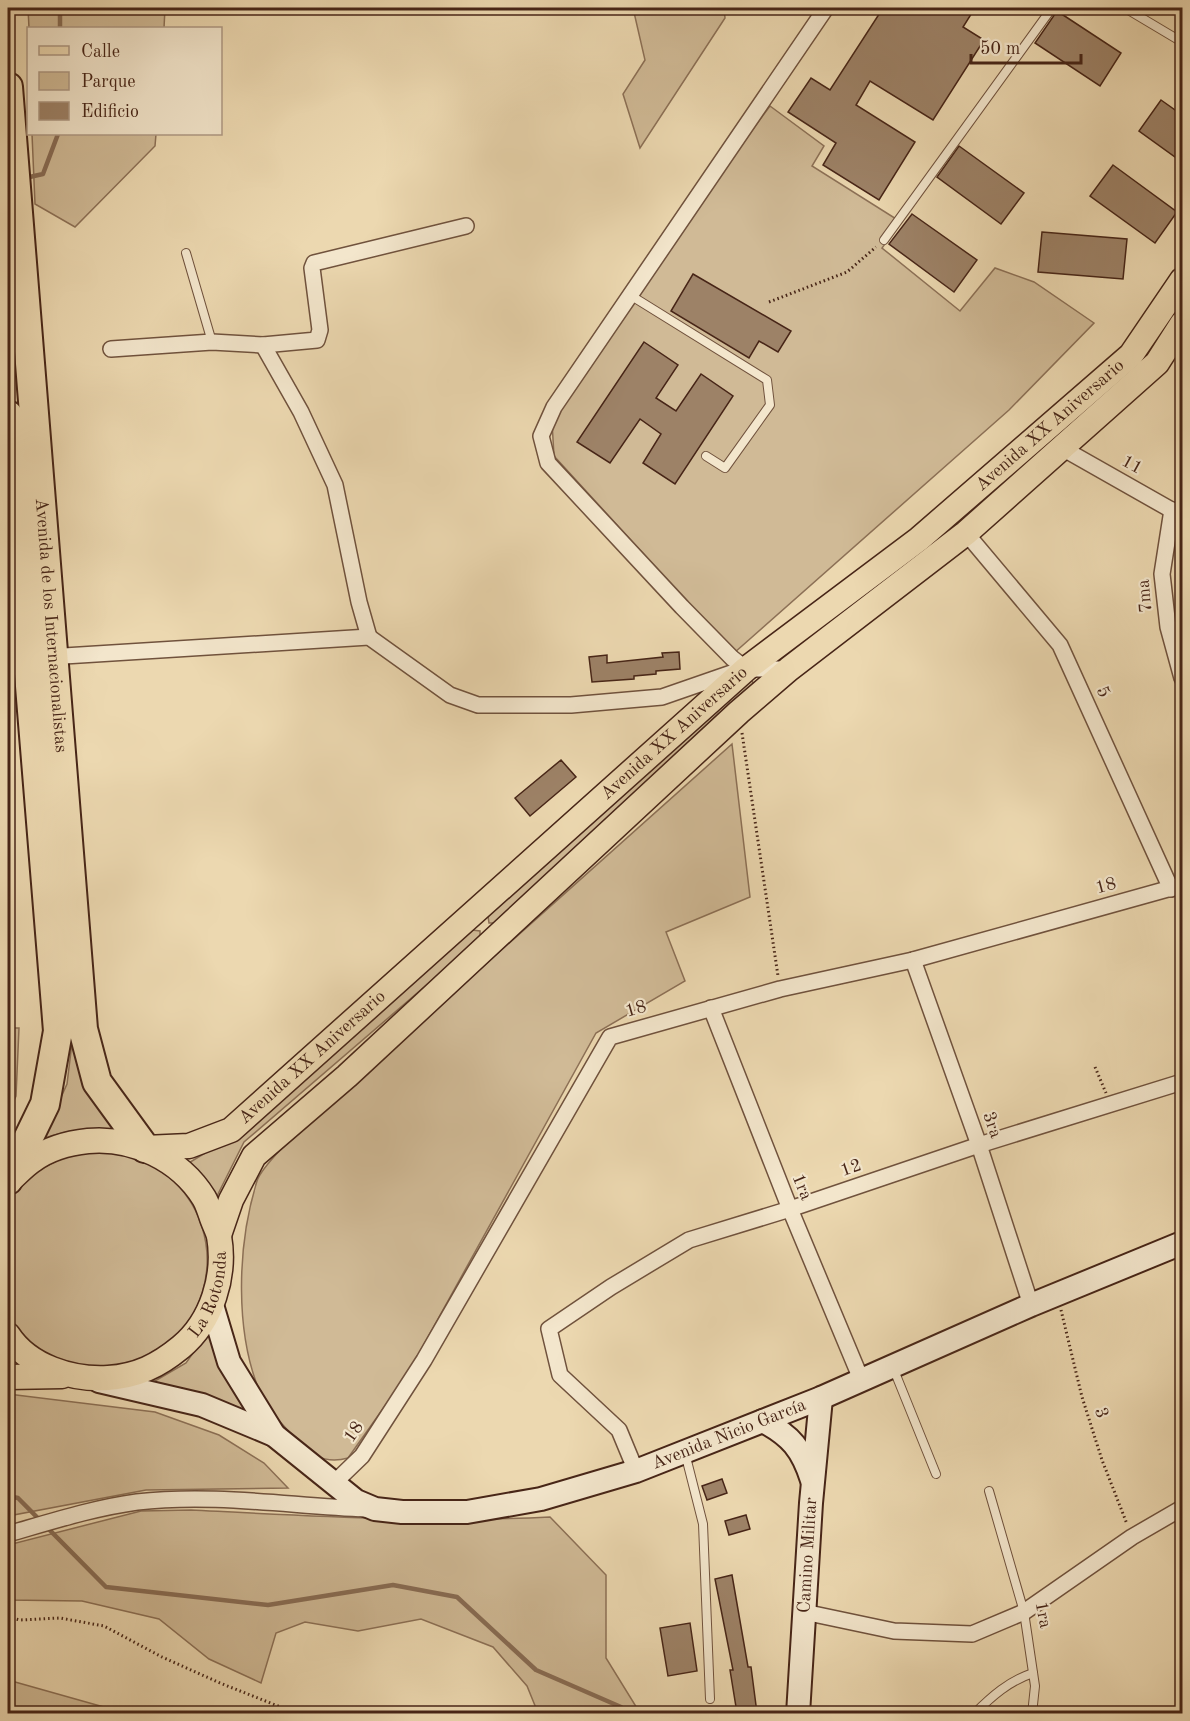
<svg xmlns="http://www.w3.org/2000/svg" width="1190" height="1721" font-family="'Old Standard TT',serif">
<rect width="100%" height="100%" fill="#ecd8b0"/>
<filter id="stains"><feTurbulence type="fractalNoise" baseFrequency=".00333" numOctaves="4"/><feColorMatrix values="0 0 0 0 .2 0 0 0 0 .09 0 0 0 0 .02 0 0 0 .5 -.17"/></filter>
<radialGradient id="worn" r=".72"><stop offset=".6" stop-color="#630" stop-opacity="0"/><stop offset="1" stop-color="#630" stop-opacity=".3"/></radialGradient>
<g fill="#d0ba96" stroke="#8c7056" stroke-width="1.5">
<path d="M28 8H165L164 28H29Z"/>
<path d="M633 8H724L725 18 640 148 623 94 645 60Z"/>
<path d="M770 106 824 146 812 166 901 222 882 248 960 311 995 268 1034 282 1094 323 1009 410 734 653 554 456 552 422 710 187Z"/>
<path d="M32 134H156L155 146 75 227 35 204Z"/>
<path d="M752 680 754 687 498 923H489L488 916 741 681Z"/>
<path d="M732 744 750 897 666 932 685 981 596 1033 407 1375 348 1458C323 1465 306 1453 290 1433 281 1422 268 1410 262 1397 234 1335 237 1245 257 1181 261 1168 282 1149 291 1138Z"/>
<path d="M472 930 480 931V939L244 1142 217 1196 187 1164 235 1135Z"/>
<path d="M8 1028H19L16 1096 8 1114Z"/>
<path d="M72 1043 78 1046 122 1131C90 1128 73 1128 42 1139L67 1084Z"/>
<path d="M95 1151C118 1154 141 1156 160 1170 246 1231 207 1368 101 1368 58 1367 34 1351 8 1319L9 1198 32 1174 62 1158Z"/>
<path d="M211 1328 221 1367 231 1387 255 1418 148 1385 186 1363Z"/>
<path d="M8 1394 155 1412 219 1435 264 1463 288 1488 146 1490 8 1516Z"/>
<path d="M191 1510C311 1516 430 1523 550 1517L606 1575V1658L640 1713H538L527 1686 493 1647 421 1619 358 1631 305 1622 276 1633 261 1683 209 1659 159 1619 82 1601 8 1600V1545L141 1511Z"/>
<path d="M8 1680 125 1713H8Z"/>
</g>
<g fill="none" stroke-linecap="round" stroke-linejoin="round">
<g stroke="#886c54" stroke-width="4.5">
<path d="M60 28V8"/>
<path d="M25 178 43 174 58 134"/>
<path d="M8 1496 18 1498 106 1587 268 1605 393 1585 457 1597 536 1670 621 1707 623 1714"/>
</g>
</g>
<g fill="#9d8267" stroke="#472517" stroke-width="1.5">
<path d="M883 8H975L963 27 984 40 933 120 870 81 856 105 915 142 879 200 823 165 836 143 788 112 811 78 830 90Z"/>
<path d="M1057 11 1121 53 1100 86 1035 43Z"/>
<path d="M1161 100 1182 115V162L1139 131Z"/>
<path d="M959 146 1024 193 1001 224 937 177Z"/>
<path d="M1113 165 1177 212 1155 243 1090 196Z"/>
<path d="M912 214 977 260 954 292 889 244Z"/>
<path d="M1042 232 1127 239 1123 279 1038 272Z"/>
<path d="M693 274 791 331 778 352 759 341 749 358 671 311Z"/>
<path d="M644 342 678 365 656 398 676 411 701 374 733 396 675 484 643 463 661 434 640 419 610 463 577 442Z"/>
<path d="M679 652 680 669 656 671V674L634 676V679L592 682 589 657 607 655V663L663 657 662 653Z"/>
<path d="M561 760 576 777 530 816 515 798Z"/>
<path d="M722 1479 727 1493 707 1500 702 1486Z"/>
<path d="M746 1515 750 1529 729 1535 725 1521Z"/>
<path d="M732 1575 748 1667H751L757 1713H737L730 1670H733L715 1579Z"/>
<path d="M690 1623 697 1671 668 1676 660 1628Z"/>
</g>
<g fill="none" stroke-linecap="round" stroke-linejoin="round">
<g stroke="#70523d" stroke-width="10">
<g id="lane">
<path d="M1125 8 1182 42"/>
<path d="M884 240 1052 8"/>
<path d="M186 253 212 342"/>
<path d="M630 295 767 380 770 405 725 468 706 456"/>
<path d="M894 1370 936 1474"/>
<path d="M685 1453 703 1524 710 1699"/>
<path d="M989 1491 1024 1612 1035 1686 1032 1714"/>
<path d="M974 1714C992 1696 1009 1681 1033 1673"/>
</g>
</g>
<g stroke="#70523d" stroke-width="18">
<g id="street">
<path d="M263 345 301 412 335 485 359 602 369 637"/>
<path d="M111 349 212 342 263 345 317 340 320 330 312 268 314 263 466 226"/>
<path d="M1062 448 1182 516"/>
<path d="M1172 510 1162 574 1168 627 1182 678"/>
<path d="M966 533 1060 645 1171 889"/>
<path d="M48 657 369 637 450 695 478 705H571L662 697 737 671"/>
<path d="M789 669H746L732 658 682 607 548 463 541 436 554 407 826 8"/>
<path d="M913 960 979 1145 1031 1305"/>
<path d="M711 1008 790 1209 861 1379"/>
<path d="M636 1471 619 1430 560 1375 549 1329 611 1287 689 1240 790 1209 979 1145 1182 1082"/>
<path d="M333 1484 362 1456 424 1360 610 1037 780 989 913 960 1182 885"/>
<path d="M8 1534C50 1522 93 1508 137 1502 213 1493 290 1506 366 1509"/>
<path d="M804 1612 894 1631 972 1634 1024 1612 1132 1537 1182 1508"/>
</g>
</g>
<g stroke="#472517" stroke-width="26">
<g id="secondary">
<path d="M212 1305 229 1362 274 1435"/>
<path id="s1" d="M99 1381 202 1405 274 1435 356 1501 375 1509 402 1512H467L541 1499 636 1471 821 1398 1031 1305 1182 1243"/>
<path d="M763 1421C791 1436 802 1449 812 1480"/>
<path id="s2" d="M798 1714 811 1503 821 1398"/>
</g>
</g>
<g stroke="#472517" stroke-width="27">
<g id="primary">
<path id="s3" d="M145 1148 189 1146 231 1130 746 669 919 539 1131 355 1182 280"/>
<path d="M219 1235 231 1200 254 1156 347 1076 739 712 789 669 966 533 1157 363 1182 324"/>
<path id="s4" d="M8 1335C29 1367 72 1380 108 1378 137 1376 158 1366 181 1347 212 1321 226 1276 219 1236 217 1229 213 1222 211 1215 209 1209 207 1203 204 1198 180 1159 133 1137 88 1141 69 1143 48 1149 33 1160 24 1166 17 1174 9 1181"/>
<path d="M8 1377 62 1376"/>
</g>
</g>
<g stroke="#472517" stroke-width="32">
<g id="highway">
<path id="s5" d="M8 87 83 1029 97 1082 145 1148"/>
<path d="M8 415 58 1031 45 1104 8 1180"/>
</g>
</g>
<g stroke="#472517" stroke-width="3" stroke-dasharray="1.5 3" stroke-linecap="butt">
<path d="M769 302 847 272 876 247"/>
<path d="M742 733 778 976"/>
<path d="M1095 1067 1106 1093"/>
<path d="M1061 1310 1082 1397 1102 1460 1127 1524"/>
<path d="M8 1617 20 1620 60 1618 104 1626 162 1657 220 1683 278 1706 291 1714"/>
</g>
<use href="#lane" stroke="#f3e6cc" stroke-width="8"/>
<use href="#street" stroke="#f3e6cc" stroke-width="15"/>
<use href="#secondary" stroke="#f3e6cc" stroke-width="22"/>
<use href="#primary" stroke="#ecd8b0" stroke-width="24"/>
<use href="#highway" stroke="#ecd8b0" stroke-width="28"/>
</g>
<g text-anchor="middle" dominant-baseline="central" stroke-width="4.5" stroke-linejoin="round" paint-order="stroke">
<g font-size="18" fill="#472517" stroke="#f3e6cc">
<text stroke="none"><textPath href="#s3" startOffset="1170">Avenida XX Aniversario</textPath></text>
<text transform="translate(1132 465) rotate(29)">11</text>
<text transform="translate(1145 596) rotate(-95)">7ma</text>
<text stroke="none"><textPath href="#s5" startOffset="540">Avenida de los Internacionalistas</textPath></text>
<text transform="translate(1103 692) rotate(66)">5</text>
<text stroke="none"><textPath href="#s3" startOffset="684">Avenida XX Aniversario</textPath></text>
<text transform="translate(1106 886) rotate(-15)">18</text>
<text transform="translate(636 1009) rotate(-16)">18</text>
<text stroke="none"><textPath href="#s3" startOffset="198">Avenida XX Aniversario</textPath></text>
<text transform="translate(992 1125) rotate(71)">3ra</text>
<text transform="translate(851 1168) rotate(-19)">12</text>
<text transform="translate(802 1187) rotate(68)">1ra</text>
<text stroke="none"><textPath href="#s4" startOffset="256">La Rotonda</textPath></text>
<text transform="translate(1101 1413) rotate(72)">3</text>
<text transform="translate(354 1432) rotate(-55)">18</text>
<text stroke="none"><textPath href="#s1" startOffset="676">Avenida Nicio García</textPath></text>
<text stroke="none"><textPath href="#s2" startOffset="159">Camino Militar</textPath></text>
<text transform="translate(1043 1615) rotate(79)">1ra</text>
</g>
</g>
<rect width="1190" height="1721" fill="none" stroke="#ecd8b0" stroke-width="30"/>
<rect x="9" y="9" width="1172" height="1703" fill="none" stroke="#472517" stroke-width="3"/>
<rect x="15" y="15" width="1160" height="1691" fill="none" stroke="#472517" stroke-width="1.5"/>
<rect x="27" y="27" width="195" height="108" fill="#f3e6cc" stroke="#ae9984" stroke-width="1.5"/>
<rect x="39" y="46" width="30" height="9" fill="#ecd8b0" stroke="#ae9984" stroke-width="1.5"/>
<text x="81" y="57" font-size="18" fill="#472517">Calle</text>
<rect x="39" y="72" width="30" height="18" fill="#d0ba96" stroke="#ae9984" stroke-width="1.5"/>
<text x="81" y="87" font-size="18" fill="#472517">Parque</text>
<rect x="39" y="102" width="30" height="18" fill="#9d8267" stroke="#ae9984" stroke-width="1.5"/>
<text x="81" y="117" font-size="18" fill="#472517">Edificio</text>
<path d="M971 54v9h110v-9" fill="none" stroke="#472517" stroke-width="3"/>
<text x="980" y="54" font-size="18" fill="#472517" stroke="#f3e6cc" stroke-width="4.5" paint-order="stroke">50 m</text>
<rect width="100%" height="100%" filter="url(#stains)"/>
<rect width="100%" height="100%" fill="url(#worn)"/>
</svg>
